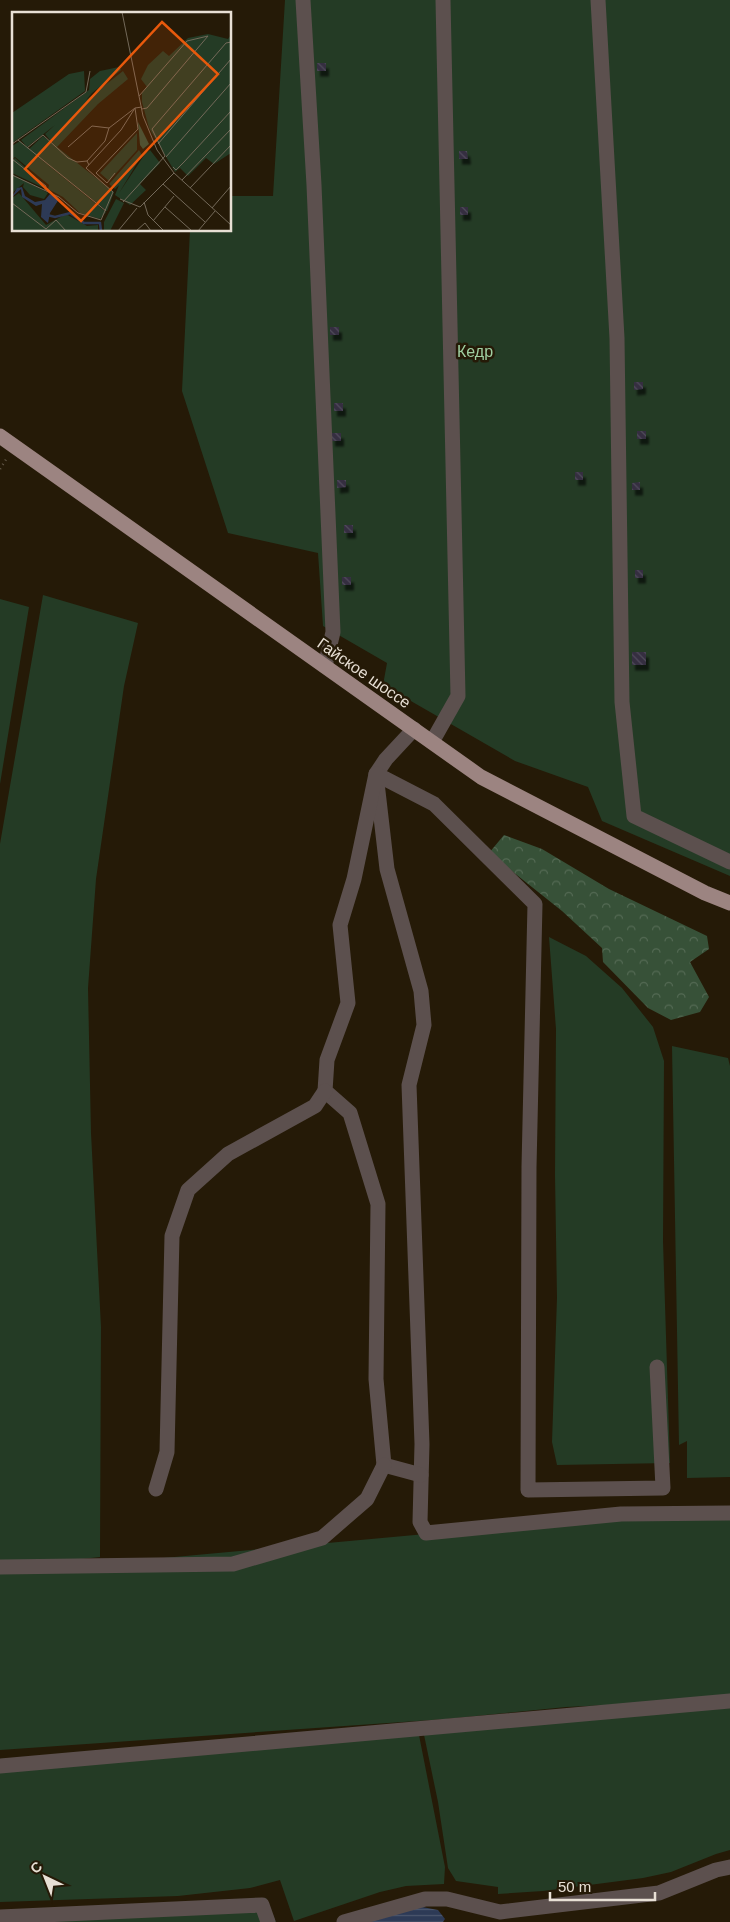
<svg xmlns="http://www.w3.org/2000/svg" width="730" height="1922" font-family="Arial,sans-serif">
<defs>
<pattern id="forest-crowns" width="20" height="18" patternUnits="userSpaceOnUse" patternTransform="scale(1.25)"><rect width="20" height="18" fill="#375138"/><path d="M2 6a3 3 0 1 1 6 0M12 15a3 3 0 1 1 6 0" fill="none" stroke="#546a54"/></pattern>
<pattern id="water-rules" width="6" height="5" patternUnits="userSpaceOnUse" patternTransform="scale(1.25)"><rect width="6" height="5" fill="#2d3a56"/><path d="M0 2.5h6" fill="none" stroke="#4b566d"/></pattern>
<pattern id="building-back-hatch" width="6" height="6" patternUnits="userSpaceOnUse" patternTransform="scale(1.25)"><rect width="6" height="6" fill="#342d40"/><path d="M-1 5l2 2M0 0l6 6M5-1l2 2" fill="none" stroke="#514b5b"/></pattern>
<filter id="shadow"><feDropShadow dx="3" dy="5.5" stdDeviation="1" flood-color="#0009"/></filter>
</defs>
<rect width="100%" height="100%" fill="#251a07"/>
<g fill="#243b25">
<path d="M285 0H730V876L602 821 588 787 515 761 383 685 387 663 323 626 318 553 228 533 182 391 190 230H230V196H273Z"/>
<path d="M43 595 138 623 124 686 96 879 88 988 91 1133 101 1327 100 1557 55 1562H0V844Z"/>
<path d="M0 599 29 607 0 784Z"/>
<path d="M549 937 586 956 622 988 653 1027 664 1061 663 1241 670 1463 557 1465 552 1442 557 1298 555 1175 556 1029Z"/>
<path d="M672 1046 728 1058 730 1066V1477L687 1478V1441L679 1445Z"/>
<path d="M730 1506V1699L566 1707 446 1719 0 1750V1573Z"/>
<path d="M730 1708V1850L716 1854 671 1872 643 1878 543 1891 498 1894V1887L456 1881 448 1868 438 1802 423 1730Z"/>
<path d="M418 1730 445 1867 444 1884 406 1886 380 1892 294 1921 280 1880 250 1888 178 1896 0 1902V1759Z"/>
<path d="M266 1898 276 1922H0L115 1910Z"/>
</g>
<path fill="url(#forest-crowns)" d="M504 835 542 849 609 889 707 936 709 949 690 962 709 997 700 1012 671 1020 648 1008 603 962 602 948 562 911 489 853Z"/>
<path fill="url(#water-rules)" d="M417 1906 438 1910 445 1919 443 1922H362Z"/>
<g fill="url(#building-back-hatch)" filter="url(#shadow)">
<rect x="317" y="63" width="9" height="8"/>
<path d="M459 151H467L468 159H459Z"/>
<rect x="460" y="207" width="8" height="8"/>
<rect x="330" y="327" width="9" height="8"/>
<path d="M634 382H643V389L634 390Z"/>
<rect x="334" y="403" width="9" height="8"/>
<rect x="637" y="431" width="9" height="8"/>
<rect x="332" y="433" width="9" height="8"/>
<rect x="575" y="472" width="8" height="8"/>
<path d="M337 480H346V487L337 488Z"/>
<path d="M640 482V490H632V483Z"/>
<rect x="344" y="525" width="9" height="8"/>
<rect x="635" y="570" width="8" height="8"/>
<rect x="342" y="577" width="9" height="8"/>
<rect x="632" y="652" width="14" height="13"/>
</g>
<g fill="none" stroke-linecap="round" stroke-linejoin="round">
<path stroke="#615747" stroke-width="2.5" stroke-dasharray="1 4" stroke-linecap="butt" d="M0 469 7 458"/>
<g stroke="#5c504e" stroke-width="15">
<path d="M303 0 314 185 333 632 325 666"/>
<path d="M598 0 617 338 622 702 634 816 730 862"/>
<path d="M414 729 386 759 376 774 387 869 421 991 424 1025 409 1085 422 1444 420 1522 426 1533 621 1514 730 1513"/>
<path d="M432 742 458 696 443 0"/>
<path d="M421 1475 384 1465 376 1379 378 1204 350 1113 325 1091 327 1060 348 1003 340 925 354 879 376 774 434 804 535 904 529 1167 528 1490 663 1488 657 1367"/>
<path d="M156 1489 167 1452 172 1236 188 1190 228 1154 315 1106 325 1091"/>
<path d="M0 1567 233 1564 322 1538 367 1499 384 1465"/>
<path d="M0 1766 730 1701"/>
<path d="M0 1917 262 1905 268 1922"/>
<path d="M344 1922 425 1899H447L500 1912 659 1893 716 1870 730 1867"/>
</g>
<path stroke="#9c8481" stroke-width="15" d="M0 436 481 777 705 893 730 903"/>
</g>
<g text-anchor="middle" dominant-baseline="central" stroke-width="5" stroke-linejoin="round" paint-order="stroke">
<g font-size="16" fill="#9fcfa1" stroke="#251a07">
<text x="475" y="351">Кедр</text>
</g>
<g font-size="16" fill="#e8e0d5" stroke="#251a07">
<text transform="translate(364 673) rotate(35)">Гайское шоссе</text>
</g>
</g>
<g transform="translate(12 12)">
<rect width="219" height="219" fill="#251a07"/>
<path d="M196 22 216 27 219 23V141L202 152 194 146 176 164 168 156 163 160 137 116 130 90V81L135 75 129 67 136 53 151 39 157 44 176 26ZM107 55 109 58 80 81 74 88 111 59 116 67 86 92 45 135 102 180 95 199 20 140 94 200 88 207 68 201 51 185 36 177 37 173 3 145 0 147V134L8 129 17 137 31 124 42 133 33 122 43 113 15 135 9 128 77 78 78 67 88 59ZM72 59 73 79 0 131V101L57 62ZM125 121V138L97 169 88 161ZM127 138 130 143 107 181 133 142 138 138 148 151 128 172 134 178 118 193 103 183 107 173 103 177 97 172ZM3 146 23 164 34 177 0 161V149ZM0 162 36 181 32 187 18 183 11 175 12 171 0 181ZM7 181 34 213 54 202 75 214 86 213V219H0V186ZM104 187 112 191 98 219H92V210Z" fill="#243b25"/>
<path d="M126 110 137 132 131 137 128 133Z" fill="#375138"/>
<path d="M10 175 13 184 23 190 33 188 38 182 47 187 38 201 36 211 29 205 30 192 24 194 10 185 9 177 0 185 5 176Z" fill="#2d3a56"/>
<path fill="none" stroke="#2d3a56" stroke-width="2.5" d="M35 203 43 205 58 201 72 211H88L89 219"/>
<path fill="none" stroke="#736959" stroke-width="1" d="M110 0 131 104 145 138 162 161 219 213M127 84 175 29 196 24 135 96 130 97M6 128 94 199M0 132 74 80 78 59M146 132 219 47M56 135 80 114 97 116M15 136 31 123 56 146 65 150 75 149M154 145 219 71M0 147 34 174 33 178M77 153 75 149 93 129 97 116 123 96 126 117 84 161 95 171 103 161M161 155 164 158 172 150 219 99M0 163 47 185 66 201 89 208 101 180 74 156 109 118 123 96 130 95M170 168 219 117M151 172 193 210M178 176 219 133M108 187 128 195 162 161M111 190 153 144 140 117 214 31 219 30M132 190 136 203 152 219M0 191 34 217 44 208 54 219M153 195 180 219M200 196 219 174M141 209 162 184M106 219 125 196M124 219 133 211 139 219M186 219 203 199"/>
<path fill="#e8590c" fill-opacity="0.15" stroke="#e8590c" stroke-width="2.5" d="M150 10 206 62 69 209 13 157Z"/>
<rect width="219" height="219" fill="none" stroke="#e8e0d5" stroke-width="2.5"/>
</g>
<g transform="translate(45 1877) rotate(317)" stroke="#251a07" stroke-width="4" paint-order="stroke">
<path d="M0-4L9 19L0 12L-9 19Z" fill="#e8e0d5"/>
<text y="-8" font-size="14" font-weight="bold" text-anchor="middle" fill="#e8e0d5">С</text>
</g>
<path d="M550 1892v8h105v-8" fill="none" stroke="#e8e0d5" stroke-width="2.5"/>
<text x="558" y="1892" font-size="15" fill="#e8e0d5" stroke="#251a07" stroke-width="4" paint-order="stroke">50 m</text>
</svg>
